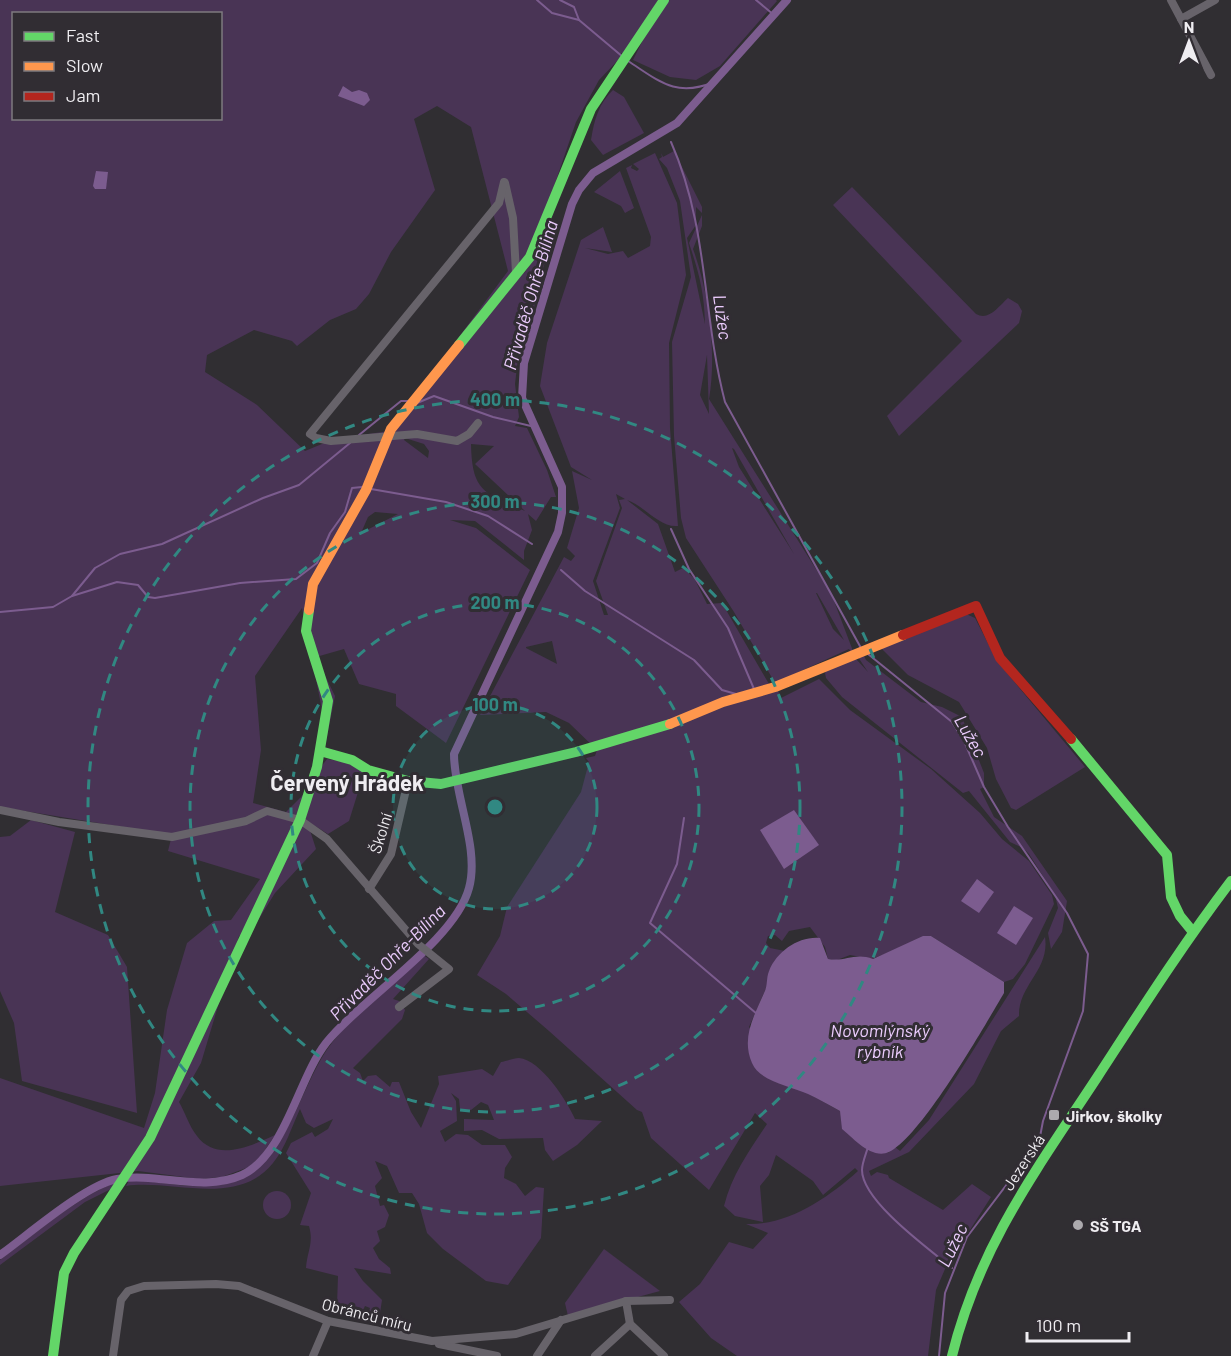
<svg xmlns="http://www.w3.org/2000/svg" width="1231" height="1356" font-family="Barlow,sans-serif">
<rect width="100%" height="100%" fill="#302e32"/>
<g fill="#493455" fill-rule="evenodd">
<path d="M0 0H658L626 55 621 53V57L599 80 576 122 524 274 555 219 533 312 518 358 515 384 519 417 515 426 527 428 547 470 556 497H551L536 521 528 514 532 530 524 551V560L475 521 450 520 476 528 530 570 446 743 396 706V694L359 684 344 649 316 657 335 696 321 767 327 759 351 763 364 773 349 821 328 834 307 821 316 849 275 893 252 930 239 936 201 1063 179 1102C185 1112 189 1126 197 1136 217 1163 252 1145 275 1135L261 1156 249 1167 222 1177 199 1179 138 1171 0 1186V1078L144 1128 155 1093 167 1010 187 943 214 921 231 920 260 879 168 851 172 835 0 807ZM14 14H220V118H14ZM437 106 471 127 508 271 389 431 334 439 305 451 257 405 205 372 207 355 254 330 292 341 297 346 330 320 356 309 369 294 391 252 435 190 414 119ZM405 438 424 444 429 451 428 458 404 440ZM471 444 494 446 475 464 525 511C484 493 472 492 471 444ZM375 512 398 514 361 533 368 517ZM302 608 324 720 305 793 286 812 253 803 261 750 255 676Z"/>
<path d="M668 0H776L777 1 720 66 696 80 670 77 633 60 653 20Z"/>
<path d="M613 90 624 97 644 133 603 155 591 140C594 120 599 103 613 90Z"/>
<path d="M674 151 702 207V213L696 207V225L687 238 705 324V323C704 291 699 273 689 243L702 215V226L693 249C709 292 717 353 709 399L831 593 856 659 868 672 856 654 862 652 866 660 921 702 942 707 962 717 984 773V787L980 789 994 817 1022 836 1067 901 1062 932 1051 949 1048 933 1058 908 1055 895 1029 854 1023 848 1010 842 969 791 963 793 842 697 826 678 825 673 828 667 853 655 849 649 775 683 734 612 686 538 681 518 674 436 672 342 691 277 680 201 667 168 659 159 662 157 661 153 663 157ZM707 355 709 414 700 395ZM732 448 734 449 794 554 739 467ZM816 593H817L844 640 833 629Z"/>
<path d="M655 153 677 203 686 275 669 343 670 428 678 526C660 528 643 505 627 500L658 524 675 572 683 568 694 578 707 604 722 603 769 684 777 688 781 698 819 679 850 710 931 769 980 813 1002 839 1029 861 1052 895 1054 904 1025 964 1013 979 1004 982 931 936 872 959 850 955 837 960 828 959 825 947 810 927 789 931 782 941 775 935 768 936 766 943 770 948 785 951 769 971 767 986 749 1027 809 1094 840 1111 855 1140 877 1153H888L895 1147 900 1151 929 1120 1045 937C1050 970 1018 985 1019 1016L1001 1031 974 1084 909 1152 869 1171 871 1176 877 1172 888 1175 889 1178 943 1210 972 1184 991 1197 945 1269 936 1290 928 1356H737L711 1338 679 1302 700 1284 729 1242 753 1249 768 1233 746 1224C787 1226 828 1198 858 1171L855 1168 823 1195 813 1181 776 1155 769 1175 760 1186 763 1222 735 1216 724 1206C732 1174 750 1150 767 1124L755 1113 709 1190 651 1138 642 1112 637 1110 549 1031 506 994 477 975 500 936 507 907 581 792 589 762 586 758 595 756 597 750 569 723 546 712 480 715 564 557 571 561 575 556 567 548 579 508 572 471 592 480 571 467 540 386 547 343 581 240 603 227 612 252 585 248 608 254 623 251 628 258 650 246 651 237 626 168 632 165 631 168 637 171 639 169 633 164ZM616 494 625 499 619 500 622 508 596 581 608 615H604L593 581 620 508ZM552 641 557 664 526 648V647Z"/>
<path d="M620 171 634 208 625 213 621 206 594 192Z"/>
<path d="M852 187 976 314C989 321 998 307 1008 298L1018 304 1022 311 1019 323 899 436 887 416 962 341 833 205Z"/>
<path d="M966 614 975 618 997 661 1085 767 1016 810 1011 808 996 779 987 748 959 702 908 675 879 646Z"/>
<path d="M31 820 75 832 55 912 108 935 127 967 137 1113 22 1081 14 1023 0 991V837L10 836Z"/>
<path d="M422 954 429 959 393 999 399 1001 405 1010 402 1019 353 1068 360 1073 363 1081 368 1076 376 1075 390 1087 392 1082H399L411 1112 421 1128 439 1084 438 1076 482 1069 493 1076 501 1062C506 1061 514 1058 519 1058 541 1060 567 1101 575 1119L602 1121 577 1145 553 1161 545 1150 543 1138 499 1139 482 1130 464 1131V1119L494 1120 488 1105 481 1102 471 1110 460 1109 459 1099 451 1093 456 1101 457 1121 440 1131 445 1142 456 1134 468 1135 482 1145H505L512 1157 505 1168 504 1178 516 1184 525 1196 536 1187 544 1188 541 1238 508 1285 486 1281 443 1249 427 1233 419 1204 412 1193H399L387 1166 375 1161 382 1178 375 1186 380 1206 384 1205 389 1215 385 1227 377 1231 380 1241 373 1248 379 1259 390 1268 391 1274 354 1268 363 1281 382 1300 380 1313 369 1311 370 1308 365 1306 363 1310 337 1305 338 1276 306 1268C307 1252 314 1243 309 1226L300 1225 311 1193 286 1153 291 1143 312 1132 315 1137 328 1129 333 1119 314 1128 306 1123 300 1109C292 1126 285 1149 273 1163 237 1208 172 1179 126 1186L130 1179C155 1182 182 1187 207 1186 282 1184 293 1102 326 1051 350 1016 393 984 422 954Z"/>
<path d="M116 1182 113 1188 85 1202 0 1265V1260C37 1233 74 1199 116 1182Z"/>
<circle cx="277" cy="1205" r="14"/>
<path d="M604 1249 660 1291 568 1316 565 1303Z"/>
</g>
<g fill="#7c5c8f">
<path d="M343 86 352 92 359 90 367 93 370 100 364 106 338 96Z"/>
<path d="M96 171 108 172 106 189H95L93 186Z"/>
<path d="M794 810 819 845 784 869 760 830Z"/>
<path d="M977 879 994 892 979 913 961 901Z"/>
<path d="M1014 906 1033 918 1016 945 997 933Z"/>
<path d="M923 936H931L1004 982V993C984 1027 921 1137 889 1152 872 1160 853 1138 842 1129L840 1111C829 1105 819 1099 808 1094 791 1086 760 1082 752 1063 741 1038 754 1016 764 993 768 986 766 978 769 971 777 951 799 936 820 938L828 959C845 962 855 952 873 959Z"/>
</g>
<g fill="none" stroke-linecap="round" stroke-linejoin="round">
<g stroke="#7c5c8f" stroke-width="2">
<path d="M537 0 552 13 579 20 623 57"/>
<path d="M560 0 574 7 579 20"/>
<path d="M756 0 774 15"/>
<path d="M628 61C659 81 676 98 714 82"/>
<path d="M671 142C709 228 702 314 725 402L861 648"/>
<path d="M417 403 434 396 493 417 535 427"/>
<path d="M359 435 401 401H409"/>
<path d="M371 489 446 502 488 516 532 544"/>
<path d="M671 529 689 569 728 628 754 689"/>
<path d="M561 570 585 591 694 660 722 690 736 694"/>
<path d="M72 596 95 568 120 554 162 544 263 498 299 485 350 443"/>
<path d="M0 612 53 607 72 596 117 582 138 585 148 597 155 598 240 583 296 579 317 563 330 533 345 512 352 488 362 487"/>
<path d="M868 654 952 722 964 741 984 787 1008 827 1067 913 1088 954 1083 1011 1043 1121 1039 1142 967 1237 945 1293 939 1356"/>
<path d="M684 818 677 864 650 923 757 1014"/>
<path d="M868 1147C866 1154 862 1163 862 1170 862 1201 929 1249 952 1268"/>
</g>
<path stroke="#7c5c8f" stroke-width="8" d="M0 1255C28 1235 85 1185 117 1179 159 1172 201 1193 242 1175 285 1155 298 1079 326 1043 362 998 455 941 469 888 480 848 454 796 454 754L558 532 562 513V487L522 398 524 363 572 204 579 190 593 173 677 123 787 0"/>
<g stroke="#67636a" stroke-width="8">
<path d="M1171 0 1211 75"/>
<path d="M1181 19 1215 0"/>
<path d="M505 183 513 218 516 273"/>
<path d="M478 423 469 434 457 441 417 434 331 441 316 438 310 434 499 203 504 182"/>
<path d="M0 810 59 822 172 837 246 821 267 811 300 820 327 839 418 944 449 969 399 1007"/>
<path d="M369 889 391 854 408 781"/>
<path d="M626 1301 630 1324 664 1356"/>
<path d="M439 1344 497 1356"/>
<path d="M113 1356 121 1300 128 1291 144 1286 216 1284 239 1286 328 1321 432 1341 516 1334 626 1301 670 1300"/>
<path d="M313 1356 328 1321"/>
<path d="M537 1356 561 1320"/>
<path d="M595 1356 630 1324"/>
</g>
<g stroke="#63d668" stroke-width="10">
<path d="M459 345 530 257 591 109 664 0"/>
<path d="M1071 739 1167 855 1171 897 1180 916 1193 932"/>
<path d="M320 751 352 760 368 770 408 781 441 784 576 752 670 724"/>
<path d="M53 1356 64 1273 74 1253 150 1138 300 820 317 767 328 701 306 631 309 610"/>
<path d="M952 1356C979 1246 1037 1169 1098 1076 1141 1010 1183 944 1231 881"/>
</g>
<g stroke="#ff974d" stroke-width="10">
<path d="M309 610 313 584 366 490 391 429 459 345"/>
<path d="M670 724 723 702 775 687 903 635"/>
</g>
<path stroke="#b3261e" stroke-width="10" d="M903 635 976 606 1000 658 1071 739"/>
</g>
<circle cx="495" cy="807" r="102" fill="#318882" fill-opacity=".12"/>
<g fill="none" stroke="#318882" stroke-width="3" stroke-dasharray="10 8">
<circle cx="495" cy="807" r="102"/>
<circle cx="495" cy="807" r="204"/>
<circle cx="495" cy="807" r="305"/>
<circle cx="495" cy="807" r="407"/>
</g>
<g fill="#acaaae" stroke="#312d33" stroke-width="2">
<rect x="1048" y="1109" width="12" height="12" rx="3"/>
<circle cx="1078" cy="1225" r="6"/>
</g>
<g text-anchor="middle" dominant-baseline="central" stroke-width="6" stroke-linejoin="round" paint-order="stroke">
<g font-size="16" fill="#efedf1" stroke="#312d33">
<text transform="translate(380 833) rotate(-73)">Školní</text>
<text transform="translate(1023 1162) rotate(-57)">Jezerská</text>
<text transform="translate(367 1314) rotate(14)">Obránců míru</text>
</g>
<g font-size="16" font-weight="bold" fill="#efedf1" stroke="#312d33" text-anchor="start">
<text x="1066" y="1115">Jirkov, školky</text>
<text x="1090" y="1225">SŠ TGA</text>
</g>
<g font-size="18" font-style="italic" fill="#ebccfd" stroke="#312d33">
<text transform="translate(530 295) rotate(-74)">Přivaděč Ohře-Bílina</text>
<text transform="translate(723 317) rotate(82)">Lužec</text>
<text transform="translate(971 736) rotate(60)">Lužec</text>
<text transform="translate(387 962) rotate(-45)">Přivaděč Ohře-Bílina</text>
<text x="880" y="1030">Novomlýnský<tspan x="880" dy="21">rybník</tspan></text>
<text transform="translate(952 1245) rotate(-64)">Lužec</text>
</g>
<g font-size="22" font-weight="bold" fill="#efedf1" stroke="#312d33">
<text x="347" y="782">Červený Hrádek</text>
</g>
</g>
<circle cx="495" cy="807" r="9" fill="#318882" stroke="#312d33" stroke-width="3"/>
<g font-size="18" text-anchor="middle" font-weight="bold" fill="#318882" stroke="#312d33" stroke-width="6" stroke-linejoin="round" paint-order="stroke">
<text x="495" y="406">400 m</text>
<text x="495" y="508">300 m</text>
<text x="495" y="609">200 m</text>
<text x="495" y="711">100 m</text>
</g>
<rect x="12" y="12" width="210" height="108" fill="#312d33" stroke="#7d7a7f" stroke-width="1.5"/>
<rect x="24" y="32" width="30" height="9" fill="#63d668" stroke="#7d7a7f" stroke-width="1.5"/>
<text x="66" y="42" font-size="18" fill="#efedf1">Fast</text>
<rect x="24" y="62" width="30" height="9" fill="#ff974d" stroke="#7d7a7f" stroke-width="1.5"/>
<text x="66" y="72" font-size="18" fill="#efedf1">Slow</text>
<rect x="24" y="92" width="30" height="9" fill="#b3261e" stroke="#7d7a7f" stroke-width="1.5"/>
<text x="66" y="102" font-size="18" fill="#efedf1">Jam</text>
<g transform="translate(1189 42)" stroke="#312d33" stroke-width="4.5" paint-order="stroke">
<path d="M0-4.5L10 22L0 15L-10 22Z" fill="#efedf1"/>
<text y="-9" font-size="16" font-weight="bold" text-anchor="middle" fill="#efedf1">N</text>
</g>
<path d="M1027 1332v9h102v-9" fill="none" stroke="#efedf1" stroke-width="3"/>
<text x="1036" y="1332" font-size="18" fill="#efedf1" stroke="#312d33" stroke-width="4.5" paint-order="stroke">100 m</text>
</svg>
